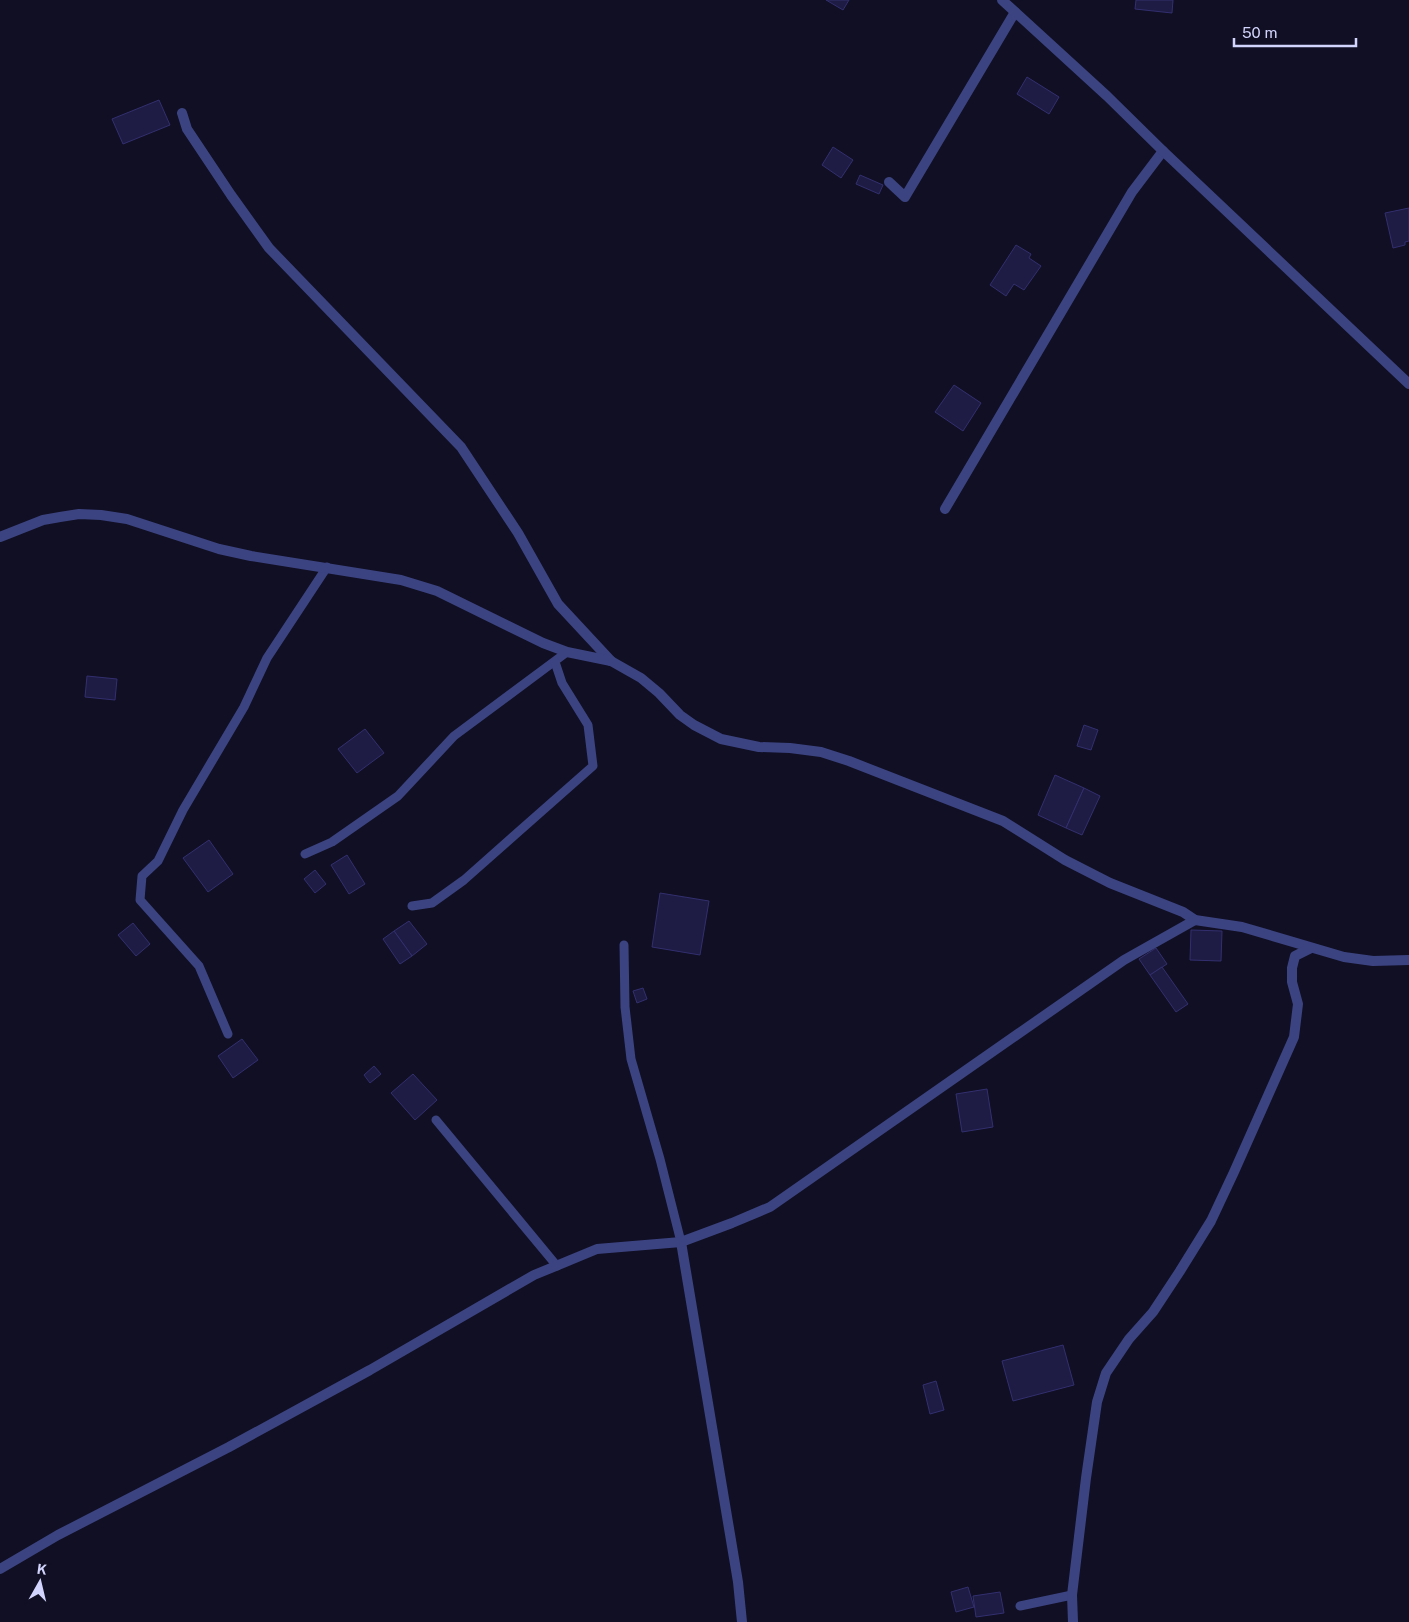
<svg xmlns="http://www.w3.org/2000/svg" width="1409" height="1622" font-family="'Public Sans',sans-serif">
<rect width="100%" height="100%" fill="#100f24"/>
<g fill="#1e1c44" stroke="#332f6f">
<path d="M826 0H849L843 10Z"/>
<path d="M1136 0H1173L1172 13 1135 9Z"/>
<path d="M1027 77 1059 97 1049 114 1017 94Z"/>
<path d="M159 100 170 125 123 144 112 119Z"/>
<path d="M833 147 853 160 841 178 822 165Z"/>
<path d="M860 175 883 185 879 194 856 184Z"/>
<path d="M1409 208V241L1405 242V245L1393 248 1385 213Z"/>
<path d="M1016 245 1031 254 1029 258 1041 266 1024 290 1014 284 1006 296 990 285Z"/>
<path d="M954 385 981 403 963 431 935 412Z"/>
<path d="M87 676 117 679 115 700 85 697Z"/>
<path d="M1084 725 1098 730 1091 750 1077 746Z"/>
<path d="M365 729 384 753 357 773 338 749Z"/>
<path d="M1055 775 1084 788 1066 828 1038 815Z"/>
<path d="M1084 788 1100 796 1082 835 1066 828Z"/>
<path d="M209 840 233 874 208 892 183 858Z"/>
<path d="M347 855 365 884 349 894 331 865Z"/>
<path d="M315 870 326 884 315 893 304 879Z"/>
<path d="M660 893 709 901 700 955 652 947Z"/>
<path d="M409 921 427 944 412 956 394 931Z"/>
<path d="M133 923 150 944 136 956 118 935Z"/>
<path d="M1191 930 1222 931 1221 961 1190 960Z"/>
<path d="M394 931 412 956 400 964 383 939Z"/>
<path d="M1156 948 1167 964 1150 975 1139 959Z"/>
<path d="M1162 967 1188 1004 1176 1012 1150 975Z"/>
<path d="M643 988 647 999 637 1003 633 991Z"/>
<path d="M242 1039 258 1060 233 1078 218 1056Z"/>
<path d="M374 1066 381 1074 370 1083 364 1075Z"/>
<path d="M413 1074 437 1100 415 1120 391 1093Z"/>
<path d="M987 1089 993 1127 962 1132 956 1094Z"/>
<path d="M1063 1345 1074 1385 1013 1401 1002 1361Z"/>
<path d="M936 1381 944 1410 930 1414 923 1385Z"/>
<path d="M968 1587 974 1607 956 1612 951 1592Z"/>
<path d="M1000 1592 1004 1613 976 1617 973 1596Z"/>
</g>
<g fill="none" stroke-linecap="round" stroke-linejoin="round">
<g stroke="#3c4381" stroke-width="9">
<path d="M305 854 332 842 398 796 454 736 567 652"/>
<path d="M412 906 432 903 464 880 593 766 588 725 562 683 555 662"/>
<path d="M624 945 625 1007 631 1059 660 1159 681 1242"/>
<path d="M228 1034 199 966 140 900 142 876 158 861 183 810 244 707 267 658 327 567"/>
<path d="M436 1120 557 1266"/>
<path d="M1020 1606 1072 1595"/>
</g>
<g stroke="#3c4381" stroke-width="10">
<path d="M182 113 187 129 231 195 269 248 461 447 518 533 558 604 611 661"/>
<path d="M889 182 905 197 1015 12"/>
<path d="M945 509 1132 192 1163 151"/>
<path d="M0 537 43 520 60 517 79 514 101 515 127 519 219 549 251 556 401 580 437 591 543 643 567 652 611 661 641 678 659 693 680 715 694 725 721 739 759 747 790 748 821 752 849 761 1003 821 1065 860 1110 883 1183 912 1195 920 1242 927 1344 957 1373 961 1409 960"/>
<path d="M681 1242 738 1582 742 1622"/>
<path d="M0 1569 58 1535 229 1447 370 1370 534 1275 597 1249 681 1242 732 1223 770 1207 1124 960 1195 920"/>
<path d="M1073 1622 1072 1595 1086 1478 1097 1402 1106 1373 1129 1339 1153 1312 1180 1271 1211 1221 1234 1172 1294 1037 1298 1004 1292 982V968L1295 956 1311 948"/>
</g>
<path stroke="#3c4381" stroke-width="10" d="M1002 0 1107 96 1163 151 1409 384"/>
</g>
<g transform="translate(40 1582) rotate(8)" stroke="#100f24" stroke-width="4" paint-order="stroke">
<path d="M0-4L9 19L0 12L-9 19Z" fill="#d3d4fd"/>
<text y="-8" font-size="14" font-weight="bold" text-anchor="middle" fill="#d3d4fd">K</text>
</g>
<path d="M1234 38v8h122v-8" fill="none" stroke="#d3d4fd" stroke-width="2.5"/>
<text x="1242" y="38" font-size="15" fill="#d3d4fd" stroke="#100f24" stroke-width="4" paint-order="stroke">50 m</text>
</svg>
